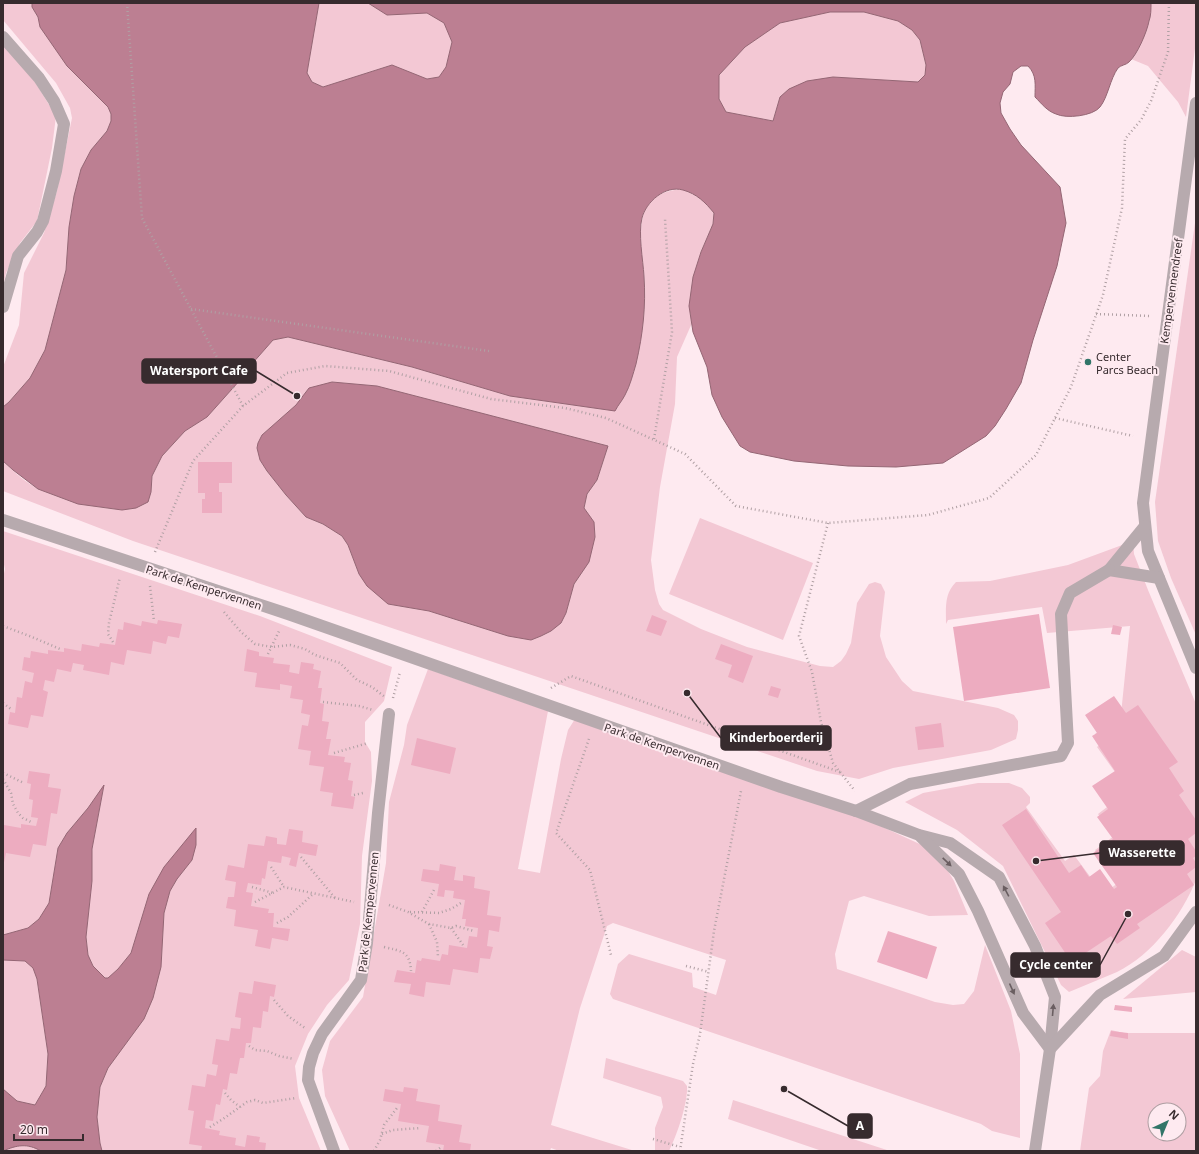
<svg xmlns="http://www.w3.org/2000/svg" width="1199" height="1154" font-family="'Noto Sans',sans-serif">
<rect width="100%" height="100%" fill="#feeaf0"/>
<g fill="#f3c8d4" fill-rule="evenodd">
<path d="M3 3H32V7L38 17 40 27 108 107 111 114V121L107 131 91 150 81 169 74 196 69 227 66 270 45 350 30 378 9 402 3 407V367L19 325 24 273 44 233 57 191 72 118 70 108 56 83 3 20Z"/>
<path d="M319 3H368L387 15 427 13 444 23 452 42 446 67 439 77 427 79 391 65 323 87 312 82 307 73Z"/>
<path d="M1151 3H1196V41L1186 117 1178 102 1148 66 1131 59 1139 47 1149 22Z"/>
<path d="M830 12H864L898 21 912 30 920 40 926 65 925 75 918 82 833 77 780 97 773 121 726 112 719 99V75L745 47 780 23Z"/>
<path d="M3 34 33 79 56 116 52 148 37 221 20 243 6 273 3 286Z"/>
<path d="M681 189C696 195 704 200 714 213L713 224 701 252 689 306 692 323 677 357 675 404 660 487 651 560 655 590 659 604 663 610 701 629 747 647 820 666 833 667 841 661 846 654 851 643 857 603 869 584 875 582 881 584 885 592 880 636 886 657 902 681 913 691 998 708 1014 715 1018 721V730L1016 739 991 750 893 768 859 779 817 771 133 541 3 491V461C13 471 26 483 39 489 66 501 94 507 122 510L151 492 152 476 162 456 185 431 207 417 249 370 251 365 273 340 288 337 412 367 510 396 615 410C618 405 622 400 625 395 630 386 633 374 636 363 642 336 646 310 645 282 643 259 636 226 647 206 654 194 668 191 681 189ZM332 382 377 386 608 446 604 459 597 480 587 494 584 508 594 523 595 537 574 584 566 613 551 631 541 636 531 640 508 636 429 611 388 604 359 574 348 545 342 536 323 524 306 517 286 495 267 471 260 460 262 435 299 403Z"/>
<path d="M1196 216V635L1171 578 1158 541 1155 502Z"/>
<path d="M700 518 813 563 783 640 669 594Z"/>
<path d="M3 531 260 616 392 667 384 701 365 722V742L371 752 372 781 362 856 360 924 349 980 327 1005 308 1034 295 1066 299 1098 321 1151H102L100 1143 97 1117 100 1087 108 1068 121 1048 161 967 164 913 170 891 177 879 192 860 196 829 182 847 149 894 131 953 118 969 108 978H105L93 966 88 955 86 937 92 881V849L104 786 88 808 67 833 58 848 49 903 39 919 28 928 3 935V578L5 569 3 560Z"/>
<path d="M1133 541 1134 554 1148 590 1196 704V880C1182 915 1152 955 1117 972 1101 979 1085 985 1069 992L1061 985 1003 866 957 830 905 802 923 793 978 783H1009L1022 788 1030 797V803L1026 807 1065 861 1074 855 1103 894 1118 883 1095 850 1114 836 1098 814 1111 804 1115 772 1097 747 1102 743 1095 734 1121 714 1130 626 1047 633 1042 607 948 620 946 624C946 608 944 594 956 582L990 581 1068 565Z"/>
<path d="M428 669 548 711 518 869 540 873 561 759 568 730 575 719 874 823 924 846 940 858 954 881 968 915 929 916 864 896 849 901 835 954 837 969 935 1002 953 1005 964 1004 974 991 985 945 1011 1011 1020 1054V1138L992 1131 981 1124 613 999 610 994 618 964 629 954 692 973 693 987 716 995 726 960 613 923 607 926 580 1008 551 1125 635 1151H559L551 1148 550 1151H350L325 1096 322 1070 330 1041 363 997 386 863 389 802 404 745 407 725Z"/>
<path d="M1182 950 1196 957V992L1123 999Z"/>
<path d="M3 960 25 961 33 968 37 979 48 1054 46 1086 35 1105 17 1101 3 1089Z"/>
<path d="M1111 1030 1124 1033H1196V1149L1194 1151H1080L1089 1088 1100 1076 1103 1051ZM1155 1110H1179V1134H1155Z"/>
<path d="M606 1058 683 1081 687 1086C688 1103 677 1135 669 1151H655V1128L663 1107 661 1097 603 1078Z"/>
<path d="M733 1100 890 1151H822L728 1119Z"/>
<path d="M21 1145 35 1148 41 1151H4L11 1147Z"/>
</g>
<g fill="#bc7f92" stroke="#946674" fill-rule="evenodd">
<path d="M32 3H319L307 73 312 82 323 87 392 65 427 79 439 77 446 67 452 42 444 23 427 13 387 15 368 3H1151C1151 9 1151 16 1149 21 1147 32 1137 55 1129 62 1126 65 1121 65 1118 68 1110 79 1108 97 1100 107 1093 116 1066 119 1056 114 1047 111 1042 104 1035 97 1035 85 1037 75 1028 66H1021L1013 72 1010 84 1003 92 1000 103 1001 113 1010 129 1021 145 1060 187 1066 223 1057 266 1033 340 1021 383 1006 409 995 426 986 436 943 463 896 467 848 466 794 461 750 452 740 446 722 417 712 395 707 367 693 332 689 306 693 277 701 252 713 224 714 213C705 202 697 194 683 190 665 185 646 202 642 218 638 233 643 260 644 276 646 306 643 334 636 364 633 374 630 386 625 395 622 401 618 405 615 411L510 396 412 367 288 337 273 340 251 365 249 370 207 417 185 431 162 456 152 476 151 492 148 502 136 508 122 510 78 504 38 489 13 470 3 461V407L9 402 30 378 45 350 66 270 69 227 74 196 81 169 91 150 107 131 111 121V114L108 107 67 66 40 27 38 17 32 7ZM830 12H864L898 21 912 30 920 40 926 65 925 75 918 82 833 77 807 81 789 89 780 97 773 121 726 112 719 99V75L745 47 780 23Z"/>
<path d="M332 382 377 386 608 446 597 480 587 494 584 508 594 522 595 537 589 562 574 584 566 613 561 623 551 631 541 636 531 640 508 636 429 611 388 604 367 586 359 574 348 545 342 536 323 524 306 517 286 495 267 471 260 460 257 448 258 443 262 435 296 405 309 388Z"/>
<path d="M104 785 92 849V881L86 937 88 955 93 966 105 978H108L118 969 131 953 149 894 164 867 196 828V845L192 860 177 879 170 891 164 913 161 967 153 998 144 1019 108 1068 100 1087 97 1117 100 1143 102 1151H41C27 1143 17 1145 3 1151V1089L17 1101 35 1105 46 1086 48 1054 37 979 33 968 25 961 3 960V935L28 928 39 919 49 903 58 848 67 833 88 808Z"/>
</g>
<g fill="#edacc0">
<path d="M198 462H232V483H219V492H222V513H202V499H205V493H198Z"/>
<path d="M1039 614 1050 688 964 701 953 627Z"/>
<path d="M652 615 667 621 661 636 646 631Z"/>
<path d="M158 620 182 624 179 638 168 636 166 644 153 641 151 654 127 650 124 665 111 662 109 675 83 670 84 665 73 663 71 672 57 669 54 682 45 680 43 690 48 692 43 717 31 715 28 728 8 724 10 712 15 713 17 697 22 698 25 681 32 683 34 673 22 670 24 657 30 658 31 651 48 654V650L64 652V648L81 651 82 644 99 647 100 643 115 645 118 629 123 630 124 622 141 626 142 621 157 624Z"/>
<path d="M1113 625 1122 627 1120 635 1111 634Z"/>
<path d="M721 644 753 656 743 683 728 677 732 665 715 659Z"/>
<path d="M247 649 259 652V656L274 658 273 663 290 665 289 672 299 674 301 662 314 664 313 669 321 671 318 688H322L320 703 324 704 322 721 329 722 326 739H331L328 755 345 757 344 762 351 763 348 780 353 781 351 796 355 797 353 809 331 806 333 793 320 791 324 767 309 765 311 751 298 749 302 725 308 726 310 715 301 713 303 700 290 698 292 686 280 684V690L255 687 257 673 244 671Z"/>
<path d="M771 686 781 689 778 698 768 695Z"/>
<path d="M1114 696 1126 713 1138 705 1178 762 1169 768 1184 791 1179 795 1196 820V833L1188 839 1196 851V856L1193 858 1196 863V867L1187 874 1194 885 1137 924 1140 928 1117 944 1111 936 1081 956 1066 954 1045 923 1061 912 1002 825 1026 809 1069 873 1081 865 1089 877 1100 869 1114 889 1117 887 1093 853 1113 839 1097 817 1108 809 1092 786 1115 771 1092 736 1097 733 1085 715Z"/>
<path d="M941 723 944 747 918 750 915 727Z"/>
<path d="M417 738 456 748 450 774 411 765Z"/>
<path d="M29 771 50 774 48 787 61 789 57 814 51 813 46 846 33 844 30 857 6 853 3 867 4 825 21 828V824L36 826 38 818 31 817 33 800 29 799 31 784 27 783Z"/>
<path d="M289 829 303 831 302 842 318 845 316 856 299 853 296 867 289 865 291 858 282 856 281 863 268 861 265 879 262 878 261 885 248 883 246 892 253 893 251 906 269 909 268 913H274L273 927 290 929 288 941 272 938 270 949 255 946 258 930 234 926 236 910 226 908 228 897H234L236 882 225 880 228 865 244 868 248 844 264 846 266 836 277 838V844L286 845Z"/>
<path d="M440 864 456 867 454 880 463 881V875L475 877 474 888 490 891 487 915 501 917 499 932 489 930 487 946 493 947 490 959 480 958 478 973 453 969 450 985 426 982 424 997 409 994 411 984 394 982 397 970 415 973 417 960 421 961 422 958 440 961 442 954 448 955 449 945 467 948 469 936 477 937 478 928 465 926 466 919H462L465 900 453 898 454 891 445 890 444 897 437 896 439 884 421 881 423 869 439 871Z"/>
<path d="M888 931 937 947 927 979 877 962Z"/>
<path d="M254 981 276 985 274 997 270 996 268 1012 263 1011 261 1028 253 1027 251 1043H246L244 1058H240L237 1074 230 1073 227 1090 223 1089 220 1105 216 1104 213 1121 206 1120 205 1128 220 1131 219 1135 236 1138 235 1145 245 1147 247 1135 260 1137 259 1142 266 1143 265 1151H201L202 1146 189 1144 194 1111 188 1110 192 1085 205 1087 207 1074 216 1076 218 1065 212 1064 216 1039 229 1041 231 1028 240 1029 241 1018 235 1017 239 992 252 994Z"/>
<path d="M1115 1005 1132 1007V1012L1114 1010Z"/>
<path d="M1111 1031 1128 1033V1039L1110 1036Z"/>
<path d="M404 1087 418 1089 416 1101 440 1105 438 1121 462 1125 459 1142 471 1144 470 1151H443L444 1145 426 1142 429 1126 398 1121 401 1104 383 1101 385 1089 403 1092Z"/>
</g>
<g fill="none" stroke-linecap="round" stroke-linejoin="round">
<g stroke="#b0a0a4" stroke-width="2.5" stroke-dasharray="1 3" stroke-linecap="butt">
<path d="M127 3 142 218 243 406"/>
<path d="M191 309 489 351"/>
<path d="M1096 314 1151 316"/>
<path d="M1055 418 1133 436"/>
<path d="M654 439 672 332 665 219"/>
<path d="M828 523 799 636 812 672 821 722 833 763 855 791"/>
<path d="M155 552 193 461 243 406 287 373 325 366 389 371 491 399 565 408 606 418 685 454 736 506 828 523 928 515 989 498 1036 455 1071 387 1103 295 1122 208 1125 139 1141 120 1151 101 1168 52 1169 3"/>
<path d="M150 586 154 621"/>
<path d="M224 612 241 632 255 644 272 647 290 645 305 649 315 655 340 663 357 680 372 687 385 697"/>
<path d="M3 626 32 637 60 649"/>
<path d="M113 642 108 634 109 623 120 577"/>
<path d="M268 654 280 629"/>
<path d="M551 688 571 676 840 772"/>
<path d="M393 698 400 672"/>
<path d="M323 702 359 706 373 710"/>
<path d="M3 703 11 709"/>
<path d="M589 739 556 833 590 870 611 955"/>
<path d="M334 753 368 743"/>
<path d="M3 773 24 783"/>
<path d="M3 779 11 793 13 804 18 813 23 818 33 823"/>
<path d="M354 795 363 793"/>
<path d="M301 857 335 898"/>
<path d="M271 867 284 887"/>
<path d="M252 887 273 893"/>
<path d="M255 902 284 887 354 902"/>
<path d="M389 905 408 912 429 924 451 928 456 926 474 931"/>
<path d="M410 912 439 913 451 909 461 903"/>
<path d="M422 912 435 888"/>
<path d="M277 923 288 917 313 894"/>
<path d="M429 924 437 942 438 957"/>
<path d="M451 928 463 945"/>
<path d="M384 947C401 951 410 951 411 971"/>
<path d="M686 966 709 972"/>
<path d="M274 1000 288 1016 305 1028"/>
<path d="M249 1046 255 1050 267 1051 279 1056 294 1059"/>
<path d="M225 1093 231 1100 240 1107"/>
<path d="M210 1127 223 1119 247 1102 255 1100 263 1103 296 1098"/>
<path d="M382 1134 393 1130 420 1128"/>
<path d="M653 1139 680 1147"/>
<path d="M374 1151 380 1140 384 1125 397 1108"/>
<path d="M436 1151 440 1148"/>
<path d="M680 1151 693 1064 700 1034 714 931 741 791"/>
</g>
<g stroke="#b7aaae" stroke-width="12">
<path d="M3 37 39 78 54 101 64 124 56 171 43 221 37 232 18 256 3 307"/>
<path d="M1196 103 1143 503 1148 551 1196 668"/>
<path d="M3 520 288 614 781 787 856 811 919 835 950 843 999 877 1035 946 1055 997 1050 1049"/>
<path d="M1145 526 1109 570 1159 578"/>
<path d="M856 811 910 784 1061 756 1068 743 1061 614 1070 593 1109 570"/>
<path d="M921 837 959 874 978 911 1023 1013 1050 1049"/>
<path d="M334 1151 308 1080 309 1067 313 1053 322 1034 361 980 367 943 378 813 389 714"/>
<path d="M1035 1151 1050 1049 1100 995 1164 956 1196 912"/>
</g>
</g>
<defs><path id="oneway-solid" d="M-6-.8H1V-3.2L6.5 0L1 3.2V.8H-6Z"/></defs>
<g fill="#6a5e61">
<use href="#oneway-solid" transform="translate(947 862) rotate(44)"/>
<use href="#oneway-solid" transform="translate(1006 891) rotate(-118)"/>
<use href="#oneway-solid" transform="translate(1012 989) rotate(66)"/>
<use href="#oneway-solid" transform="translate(1053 1010) rotate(-85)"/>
</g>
<circle fill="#317568" stroke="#feeaf0" stroke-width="1.5" cx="1088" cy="362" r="4"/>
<g text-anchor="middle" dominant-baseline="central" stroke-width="4" stroke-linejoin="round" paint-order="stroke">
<g font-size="11" fill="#372b2e" stroke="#feeaf0">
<text transform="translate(1171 291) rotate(-82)">Kempervennendreef</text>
<text transform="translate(204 587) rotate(18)">Park de Kempervennen</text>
<text transform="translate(662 746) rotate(19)">Park de Kempervennen</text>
<text transform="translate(368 912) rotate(-84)">Park de Kempervennen</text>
</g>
<g font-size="11" fill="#372b2e" stroke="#feeaf0" text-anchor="start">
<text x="1096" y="356">Center<tspan x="1096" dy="13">Parcs Beach</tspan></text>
</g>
</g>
<path fill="none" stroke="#372b2e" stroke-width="1.5" d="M297 396L256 371M687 693L721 738M1036 861L1100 853M1128 914L1100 965M784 1089L848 1126"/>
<g fill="#372b2e" stroke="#feeaf0" stroke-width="1.5">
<circle cx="297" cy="396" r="4"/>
<circle cx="687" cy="693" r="4"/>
<circle cx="1036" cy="861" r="4"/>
<circle cx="1128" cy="914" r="4"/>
<circle cx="784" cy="1089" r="4"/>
</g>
<g fill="#372b2e" stroke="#372b2e" stroke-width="1.5">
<rect x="142" y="359" width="114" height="24" rx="4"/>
<rect x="721" y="726" width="110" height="24" rx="4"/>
<rect x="1100" y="841" width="84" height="24" rx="4"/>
<rect x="1011" y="953" width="89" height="24" rx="4"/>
<rect x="848" y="1114" width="24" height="24" rx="4"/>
</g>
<g font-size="12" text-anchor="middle" font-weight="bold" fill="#fff">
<text x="199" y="375">Watersport Cafe</text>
<text x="776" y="742">Kinderboerderij</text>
<text x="1142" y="857">Wasserette</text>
<text x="1056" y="969">Cycle center</text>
<text x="860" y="1130">A</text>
</g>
<rect width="1199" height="1154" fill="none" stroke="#372b2e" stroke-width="8"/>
<g transform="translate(1167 1122) rotate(44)"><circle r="19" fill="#feeaf0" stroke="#ae9ea2"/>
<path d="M0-3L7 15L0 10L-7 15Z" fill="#317568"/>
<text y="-6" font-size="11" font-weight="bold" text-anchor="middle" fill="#372b2e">N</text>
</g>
<path d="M14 1134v6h69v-6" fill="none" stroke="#372b2e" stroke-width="2"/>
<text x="20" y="1134" font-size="12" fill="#372b2e" stroke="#feeaf0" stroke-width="3" paint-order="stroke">20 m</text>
</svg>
